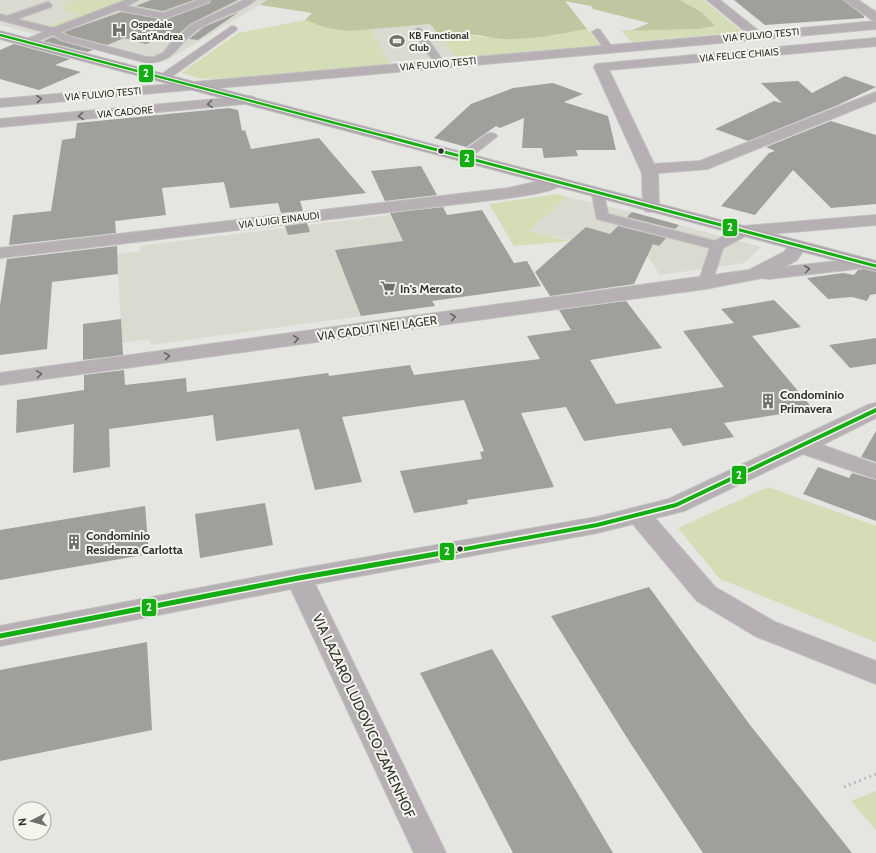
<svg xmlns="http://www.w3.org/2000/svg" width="876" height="853" font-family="Cabin,sans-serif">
<rect width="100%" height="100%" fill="#e5e6e2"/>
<g fill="#d9dbd1">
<path d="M0 0H268L166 61 147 63 0 25Z"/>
<path d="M430 24 455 56 388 62 370 29Z"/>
<path d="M567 197 632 212 761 247 744 263 660 275 647 255 527 231Z"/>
<path d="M390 215 435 306 151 345 149 339 122 343 117 254 140 251V246Z"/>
</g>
<g fill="#d5ddb6">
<path d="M75 0H124L127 1 57 28 49 26 80 14 61 9 69 6 63 5Z"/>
<path d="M680 0H704L742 32 632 42 621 31 698 29 715 26 703 13Z"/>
<path d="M305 20C330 28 344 32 370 29L390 65 213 79 198 78 181 73 238 33Z"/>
<path d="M587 29 600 45 457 58 442 39 448 35 461 33 482 37 551 36Z"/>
<path d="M558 194 567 197 528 231 571 241 514 246 489 204Z"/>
<path d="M768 487 876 526V642L720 579 678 528Z"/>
<path d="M876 791V830L851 801Z"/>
</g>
<path fill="#bfc7a0" d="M267 0H680L703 13 715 26 698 29 621 31 633 30 649 23 593 9 591 6 565 1 587 29C563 34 539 38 514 39 490 41 463 27 442 39L430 24 350 31 327 28 305 20 312 13 260 5Z"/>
<g fill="#9fa09c">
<path d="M151 0H194L163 11 136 6Z"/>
<path d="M211 0H238L190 24 175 37 164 36 146 44 124 38 107 45 68 35 64 32 121 12 165 20 210 3Z"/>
<path d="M734 0H843L864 16V18L765 25Z"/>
<path d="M239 12 198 40 189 39 204 27Z"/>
<path d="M53 37 61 41 93 50 87 52 43 41Z"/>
<path d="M14 44 70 59 55 65 81 72 39 90 0 79V50Z"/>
<path d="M845 76 876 87 838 105 748 141 715 129 774 101 782 103 761 83 798 81 812 93Z"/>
<path d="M553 83 583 94 564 102 608 116 616 150H576L578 156 544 158 542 148H522L524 118 500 128 496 126 466 147 434 138 471 104 513 88Z"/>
<path d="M229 108 238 110 242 131 245 130 251 149 319 138 366 193 300 201 303 211 281 213 278 203 230 208 224 182 162 188 166 215 115 221 116 233 9 245 13 215 51 211 62 140 75 138 77 123Z"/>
<path d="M831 121 876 135V204L831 208 793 170 755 215 721 206 769 153 775 151 766 147Z"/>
<path d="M421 166 437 195 385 201 371 171Z"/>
<path d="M443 207 447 215 482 210 514 263 527 261 541 286 432 301 435 306 361 316 335 250 403 241 390 213Z"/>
<path d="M632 212 679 225 675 229 627 217Z"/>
<path d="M307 223 310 232 288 235 285 226Z"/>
<path d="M618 226 666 238 659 246 653 244 634 284 550 296 535 272 586 227 610 234Z"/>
<path d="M117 246 118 274 52 282 47 349 0 355V305L7 259Z"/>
<path d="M864 269 876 272V294L870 295 867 301 852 297 828 299 807 278 843 273 854 275 858 270Z"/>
<path d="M774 300 801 327 752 336 813 409 724 423 734 437 683 446 671 428 584 441 566 407 521 413 554 487 467 500 468 504 414 513 400 471 482 459 480 452 484 451 464 400 342 417 362 482 315 490 299 429 216 441 213 415 109 429 110 467 73 473 74 424 16 433 17 400 84 390V375L124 370 125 385 186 378 187 392 328 373 329 376 410 365 414 375 540 359 527 336 571 330 559 310 626 301 662 348 590 360 616 404 724 387 683 331 734 323 721 309Z"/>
<path d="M121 319 123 355 83 360V324Z"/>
<path d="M876 338V364L850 368 829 345Z"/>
<path d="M876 431V462L861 457Z"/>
<path d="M818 467 849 478 852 473 876 480V521L803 494Z"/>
<path d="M265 503 273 545 200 558 195 514Z"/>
<path d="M145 506 149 554 0 580V530Z"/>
<path d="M649 587 750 725 852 853H703L629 741 551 616Z"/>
<path d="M147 642 152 730 0 761V670Z"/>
<path d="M492 649 613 853H513L420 673Z"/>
</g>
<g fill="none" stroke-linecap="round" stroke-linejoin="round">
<g stroke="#c1c1bf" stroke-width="2">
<g id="service">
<path d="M126 0H138L127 6 163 13 198 0H210L209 2 164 19 118 10 61 32 67 36 147 57H154L163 53 170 44 191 25 244 0H255C245 11 211 19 197 30 177 44 174 63 147 63L61 40 53 35 30 44H24L22 42 24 40 44 32 0 20V14L7 16 48 2 52 5 51 7 17 19 53 28Z"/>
<path d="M232 26 235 27 237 29 235 31 167 80H159L158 78 159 76Z"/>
<path d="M418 28 421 29 445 64 444 66H436L435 64 413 31Z"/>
<path d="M597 29 600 30 612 47 614 49 612 51H606L592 32Z"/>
<path d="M491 133 495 134 497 136 495 138 467 160H459L457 157 459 154 487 134Z"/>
<path d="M598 189 602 190 604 193 608 214 715 241 739 228H749L751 231 749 234 723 248 712 283 710 286 705 287 700 286 698 283 710 248 597 219 596 216 592 193 594 190Z"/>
</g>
</g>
<g stroke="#c1c1bf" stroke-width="2">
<g id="minor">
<path d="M707 0H720L760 32 876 21V29L194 90 189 89 187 86 189 83 194 82 747 33Z"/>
<path d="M844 0H858L876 12V21L872 20Z"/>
<path d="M876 38V46L609 70 654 164 700 161 876 92V101L707 169 658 173 659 207 657 211 651 212 645 211 643 207 642 173 594 67 596 64Z"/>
<path d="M557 177 563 179 565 182C558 192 521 196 509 198L0 258V248L509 188Z"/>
<path d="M876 215V225L744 236 738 235 735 231 738 227 744 226Z"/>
<path d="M797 241 803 242 806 246 797 260 784 267 864 258 870 259 873 263 870 267 864 268 768 279 762 278 705 289 0 385V373L749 270 784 252 791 242Z"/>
<path d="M876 403V418L822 445 876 464V479L803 454 684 511 655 518 715 587 775 622 876 661V684L755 636 697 601 633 524 597 533 315 584 446 853H414L291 589 0 646V626L299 569 597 517 669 499 868 405Z"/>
</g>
</g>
<g stroke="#c1c1bf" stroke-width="2">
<g id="tertiary">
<path d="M194 82 199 83 201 86 199 89 0 107V99Z"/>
<path d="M249 96 254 97 256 100 254 103 0 127V119Z"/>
</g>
</g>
<g stroke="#c1c1bf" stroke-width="2">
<path id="secondary" d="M0 31 876 261V271L0 39Z"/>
</g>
<path stroke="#b2afb1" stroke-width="3" stroke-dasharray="1.5 4" stroke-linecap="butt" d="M844 787 876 774"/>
<use href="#service" fill="#b6b0b5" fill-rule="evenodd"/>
<use href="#minor" fill="#b6b0b5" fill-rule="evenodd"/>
<use href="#tertiary" fill="#b6b0b5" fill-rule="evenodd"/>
<use href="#secondary" fill="#ada5ac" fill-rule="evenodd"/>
<g stroke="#f4f6ed" stroke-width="4.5">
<path id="bus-1-far3" d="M0 35 392 138"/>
</g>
<g stroke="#f4f6ed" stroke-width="5.5">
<path id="bus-1-far2" d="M388 137 876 266"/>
</g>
<g stroke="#f4f6ed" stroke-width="7">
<path id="bus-1-far1" d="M454 551 597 525 676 505 876 410"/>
</g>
<g stroke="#f4f6ed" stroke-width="8">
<path id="bus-1" d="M0 636 299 578 459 550"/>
</g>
<use href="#bus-1-far3" stroke="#14ad13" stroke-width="2.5"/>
<use href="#bus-1-far2" stroke="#14ad13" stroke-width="3"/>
<use href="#bus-1-far1" stroke="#14ad13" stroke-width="4"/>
<use href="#bus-1" stroke="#14ad13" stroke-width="5"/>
</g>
<defs><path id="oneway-chevron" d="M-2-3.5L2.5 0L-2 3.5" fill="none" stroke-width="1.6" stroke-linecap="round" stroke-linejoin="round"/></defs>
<g stroke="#666465">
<use href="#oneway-chevron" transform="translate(39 99) rotate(-5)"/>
<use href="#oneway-chevron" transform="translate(210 104) rotate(175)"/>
<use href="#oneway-chevron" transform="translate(81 116) rotate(175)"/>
<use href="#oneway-chevron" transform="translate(807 269) rotate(-7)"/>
<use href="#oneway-chevron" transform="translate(453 317) rotate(-8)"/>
<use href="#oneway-chevron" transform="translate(296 339) rotate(-8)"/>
<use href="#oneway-chevron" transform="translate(167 356) rotate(-8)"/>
<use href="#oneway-chevron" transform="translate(39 374) rotate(-8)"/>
</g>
<defs>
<g id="hospital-bare" transform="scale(1.2)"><path d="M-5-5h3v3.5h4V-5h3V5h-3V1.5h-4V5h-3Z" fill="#70716e" stroke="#f4f6ed" stroke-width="2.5" paint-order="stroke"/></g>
<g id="stadium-bare" transform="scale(1.2)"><path d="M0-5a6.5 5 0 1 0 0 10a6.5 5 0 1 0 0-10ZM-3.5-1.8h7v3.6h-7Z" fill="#70716e" stroke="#f4f6ed" stroke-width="2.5" paint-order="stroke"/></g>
<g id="supermarket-bare" transform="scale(1.2)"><path d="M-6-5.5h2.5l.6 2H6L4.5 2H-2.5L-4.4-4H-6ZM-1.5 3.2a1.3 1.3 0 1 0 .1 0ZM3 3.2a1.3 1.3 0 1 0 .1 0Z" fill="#70716e" stroke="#f4f6ed" stroke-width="2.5" paint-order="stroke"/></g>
<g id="building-bare" transform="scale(1.2)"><path d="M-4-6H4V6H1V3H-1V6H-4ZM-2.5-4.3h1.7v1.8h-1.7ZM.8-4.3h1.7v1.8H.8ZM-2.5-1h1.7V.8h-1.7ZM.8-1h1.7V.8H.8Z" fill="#70716e" stroke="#f4f6ed" stroke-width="2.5" paint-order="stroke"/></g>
</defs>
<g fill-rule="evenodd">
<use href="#hospital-bare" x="119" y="30"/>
<use href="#stadium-bare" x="397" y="41"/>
<use href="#supermarket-bare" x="388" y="288"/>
<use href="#building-bare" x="768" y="401"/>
<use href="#building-bare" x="74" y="542"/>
</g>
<g fill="#31322f" stroke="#f4f6ed" stroke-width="1.5">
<circle cx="441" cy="151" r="3.5"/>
<circle cx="460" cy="549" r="3.5"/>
</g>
<g text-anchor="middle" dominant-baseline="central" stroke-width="4" stroke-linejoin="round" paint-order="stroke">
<g font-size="10" font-weight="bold" fill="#31322f" stroke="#f4f6ed" text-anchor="start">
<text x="131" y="24">Ospedale<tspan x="131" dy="12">Sant'Andrea</tspan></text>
<text x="409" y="35">KB Functional<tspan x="409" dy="12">Club</tspan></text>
</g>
<g font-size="10" fill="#31322f" stroke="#f4f6ed">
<text transform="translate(761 35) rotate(-5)">VIA FULVIO TESTI</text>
<text transform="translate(739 55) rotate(-5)">VIA FELICE CHIAIS</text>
<text transform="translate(438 64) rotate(-5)">VIA FULVIO TESTI</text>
<text transform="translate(103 94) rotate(-5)">VIA FULVIO TESTI</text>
<text transform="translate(125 112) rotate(-5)">VIA CADORE</text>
<text transform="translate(279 220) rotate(-7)">VIA LUIGI EINAUDI</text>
</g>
<g font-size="12" font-weight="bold" fill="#31322f" stroke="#f4f6ed" text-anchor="start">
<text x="400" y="288">In's Mercato</text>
<text x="780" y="394">Condominio<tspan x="780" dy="14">Primavera</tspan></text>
<text x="86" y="535">Condominio<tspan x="86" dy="14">Residenza Carlotta</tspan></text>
</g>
<g font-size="12" fill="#31322f" stroke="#f4f6ed">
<text transform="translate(377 328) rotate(-8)">VIA CADUTI NEI LAGER</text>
</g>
<g font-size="14" fill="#31322f" stroke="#f4f6ed">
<text transform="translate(364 716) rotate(65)">VIA LAZARO LUDOVICO ZAMENHOF</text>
</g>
</g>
<g stroke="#f4f6ed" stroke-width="1.5">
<rect x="138" y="64" width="16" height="19" rx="4" fill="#14ad13"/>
<rect x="459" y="149" width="16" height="19" rx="4" fill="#14ad13"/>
<rect x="722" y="218" width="16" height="19" rx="4" fill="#14ad13"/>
<rect x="731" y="465" width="16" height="20" rx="4" fill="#14ad13"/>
<rect x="439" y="542" width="16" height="19" rx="4" fill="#14ad13"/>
<rect x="141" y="598" width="16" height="19" rx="4" fill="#14ad13"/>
</g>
<g font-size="11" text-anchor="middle" font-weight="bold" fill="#fff">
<text x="146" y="77">2</text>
<text x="467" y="162">2</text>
<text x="730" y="231">2</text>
<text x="739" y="479">2</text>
<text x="447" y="555">2</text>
<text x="149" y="611">2</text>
</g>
<g transform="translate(32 821) rotate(264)"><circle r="19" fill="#f4f6ed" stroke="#a6a8a1"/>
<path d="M0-3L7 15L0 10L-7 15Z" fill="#70716e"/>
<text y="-6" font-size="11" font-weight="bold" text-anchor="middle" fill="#31322f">N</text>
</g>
</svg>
